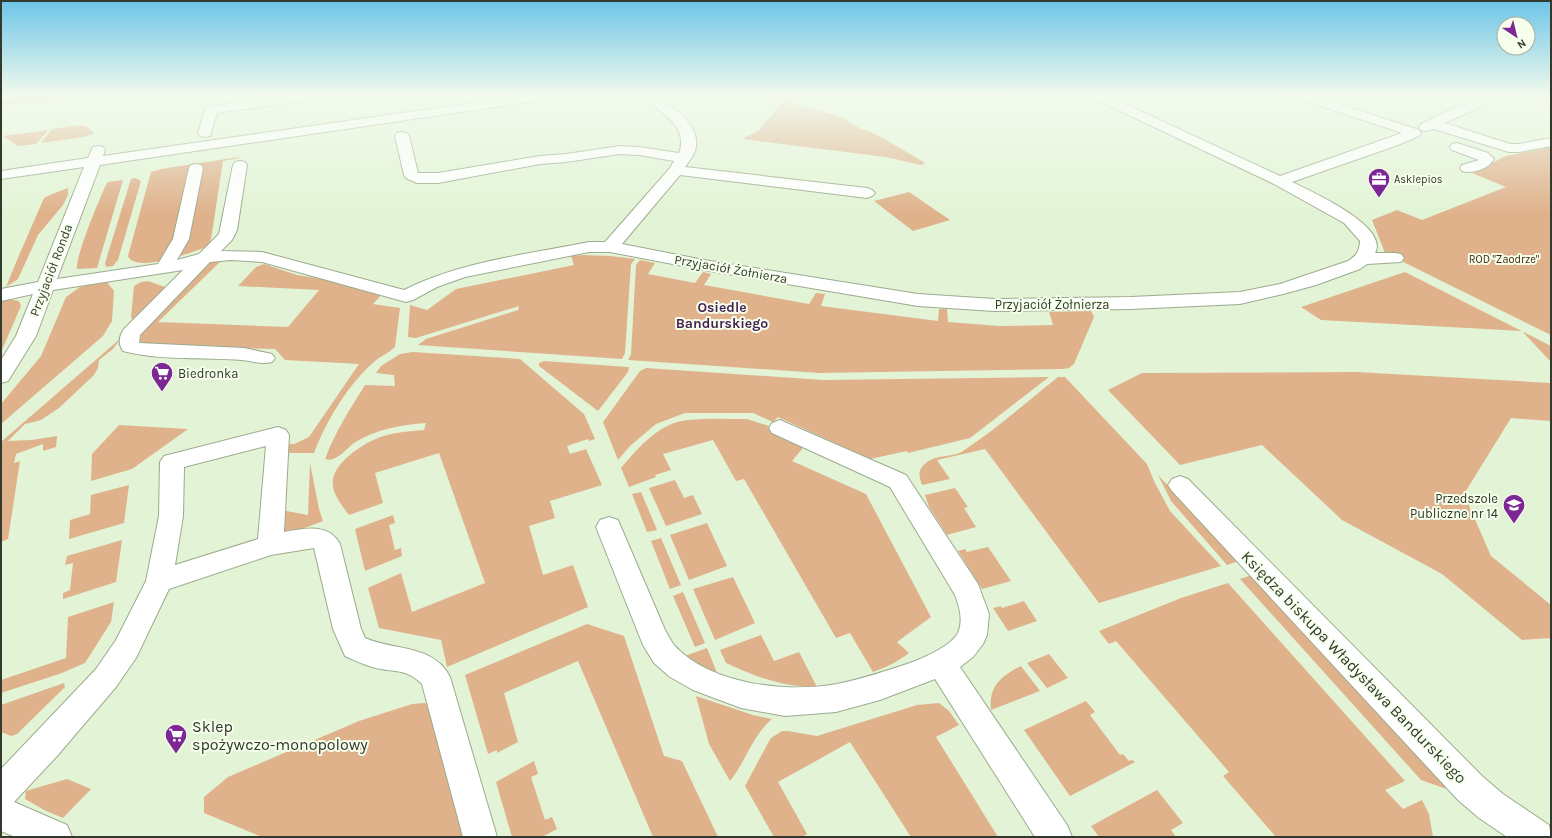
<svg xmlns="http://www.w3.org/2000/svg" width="1552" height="838" font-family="Karla,sans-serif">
<rect width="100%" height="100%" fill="#e3f4d6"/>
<g fill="#dfb28c">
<path d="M1 96H60L58 99 1 105Z"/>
<path d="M786 101 845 118C853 128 863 128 873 133 891 142 908 153 925 163L921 165 886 157 742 139 759 130 783 102Z"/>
<path d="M80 125 88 127 93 132V134L84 137 41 143 52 129Z"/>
<path d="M48 130 36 144 18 146 3 136Z"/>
<path d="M1551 147V335L1385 253 1372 220 1397 210 1422 220 1506 187 1472 173 1506 156Z"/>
<path d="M239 157V158L223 161 211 239 208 246C194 252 135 274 128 256L151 172 161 169Z"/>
<path d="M135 178 141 181 118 260 113 266 106 267 105 263 131 179Z"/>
<path d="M123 180 97 268 77 269C75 257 99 200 106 185L108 182Z"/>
<path d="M68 188V195L63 205 38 235 18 279 6 287 17 260 44 198 52 194Z"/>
<path d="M909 192 950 220 913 231 874 201Z"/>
<path d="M583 255 610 256 635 259 631 264 625 353 622 359 418 345 426 339 518 310 519 306 416 338 408 337 410 305 427 310 456 289 574 265 571 256Z"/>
<path d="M222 260 158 322 288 327 319 290 238 286 256 267 264 264 297 275 367 286 384 292 373 304 400 308 395 347C389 353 381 356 375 361 349 383 326 421 314 453H283L285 444H294L309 437 359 364 285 360 275 349 141 346 140 339 142 332 209 261Z"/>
<path d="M640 260 655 263 648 274 695 283 703 272 711 274 704 285 809 304 816 293 825 294 821 306 938 321 939 309H947L948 322 999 326 1053 325 1049 312 1091 311 1094 317 1074 364 1069 368 1063 369 819 373 628 360 631 354 636 265Z"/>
<path d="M1405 272 1551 346V362L1522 331 1321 320 1301 307Z"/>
<path d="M106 281 114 291 112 321 103 336 1 424V404L41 356 66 297 80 287Z"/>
<path d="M148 281 165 287 133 321 131 317 134 286 141 282Z"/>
<path d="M8 299 19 301 21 306 1 352V301Z"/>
<path d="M121 338 113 349 99 360 98 368 94 375 59 408 41 420 25 424 8 441 32 440 57 436 56 447 43 451V444L16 454 14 463 20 461 8 539 1 542V442Z"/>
<path d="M413 352 520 359 584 414 595 439 589 441 588 439 567 446 570 454 586 449 602 485 550 501 555 518 529 526 543 575 573 565 588 607 447 667 441 640 379 628 368 588 401 573 412 612 485 583 439 453 375 473 383 503 349 515C343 507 334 496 333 486 329 463 369 439 387 435 399 432 412 431 424 430L426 423C401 425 376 429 354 443 346 449 336 463 325 459 335 432 350 409 365 385L395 386 394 375 376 373 381 366 400 354Z"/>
<path d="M544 361 628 367H629L628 372 598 411 539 366V363Z"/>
<path d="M646 368 823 380 1049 377 970 438 908 453 907 451 870 459 778 417 773 422 753 413H685L656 424 630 446 618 460 603 422 640 371Z"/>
<path d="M1356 372 1551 383V421L1511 418 1464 494 1491 556 1551 605V638L1522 640 1442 574 1342 520 1262 445 1180 465 1108 390 1142 373Z"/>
<path d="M1058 377H1065L1147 464 1154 481 1170 511 1221 566 1099 603 985 449 937 460 950 479 922 485C919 476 917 470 926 463 936 454 952 458 963 451 996 429 1027 402 1058 377Z"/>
<path d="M747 419 769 426 768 428 806 444 792 461 866 494 931 617 897 642 909 653C897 662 887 667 873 672L850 633 836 638 744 479 736 481 713 440 663 454 671 470 655 475 656 477 629 487 621 468C638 448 660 422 688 420 708 418 728 419 747 419Z"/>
<path d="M119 425 188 429 132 469 91 481 92 454Z"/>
<path d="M310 463 319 509 323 521 289 534 283 529 281 510 308 515Z"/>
<path d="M1158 475 1239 561 1227 565 1171 501Z"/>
<path d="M675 480 684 498 693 495 702 514 666 526 649 488Z"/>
<path d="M129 485 124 523 69 539 70 520 90 514 91 495Z"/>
<path d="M955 488 968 507 964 508 976 527 947 535 929 507 925 495Z"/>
<path d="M641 492 657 530 647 532 632 494Z"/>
<path d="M393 515 395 523 389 525 395 550 401 548 402 556 365 571 355 529Z"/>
<path d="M707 523 727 566 689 580 670 535Z"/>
<path d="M661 538 681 585 670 589 651 541Z"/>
<path d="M122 540 116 582 63 599V593L70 590 73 563 65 565 67 556Z"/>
<path d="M988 547 1011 581 982 589 958 551 965 549 967 552Z"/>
<path d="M1252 575 1458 793 1421 780 1240 579Z"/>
<path d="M733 577 755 623 715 640 693 589Z"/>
<path d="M1228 583 1405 781 1385 790 1403 809 1422 800 1429 814 1433 837H1276L1223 776 1229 772 1116 641 1109 644 1099 631 1181 598Z"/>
<path d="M683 592 705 643 695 647 673 596Z"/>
<path d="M1024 601 1037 621 1008 631 993 608 1001 606 1002 608Z"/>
<path d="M114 602 111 622 85 663 62 673 1 693V680L66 658 68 617Z"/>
<path d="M587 624 624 636 664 756 682 761 718 837H653L578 661 504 693 518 742 497 753V750L488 754 465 675Z"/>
<path d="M761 635 774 661 799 652 817 687C781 687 757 677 726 663L720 650Z"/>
<path d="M707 648 720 680 671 661Z"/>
<path d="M1049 654 1068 678 1047 688 1027 663Z"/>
<path d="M1021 666 1040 691 991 710C988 686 1002 676 1021 666Z"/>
<path d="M64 683 65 687 17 734 11 736 1 732V705Z"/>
<path d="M696 696 753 715 772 719C752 736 746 761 730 781L709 744Z"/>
<path d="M1086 701 1095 712 1090 715 1120 755 1123 754 1129 761 1132 760 1135 762 1070 796 1024 730Z"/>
<path d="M425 703 428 704 465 837H262L204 813V797L228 777 359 721 412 704Z"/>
<path d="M939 703 949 711 959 725 936 737 998 837H911L850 742 778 782 807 834 802 837H774L745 786 768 743 771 738 782 731H788L817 736 917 705Z"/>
<path d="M534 761 538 774 531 777 545 820 552 817 557 829 542 837H512L496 782Z"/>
<path d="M67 779 91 789 63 818 44 810 25 799 26 791Z"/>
<path d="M1157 790 1183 823 1171 830 1176 837H1099L1091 826Z"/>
</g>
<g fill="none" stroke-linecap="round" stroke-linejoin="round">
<g stroke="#9bab8e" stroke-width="2">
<g id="minor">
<path d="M279 96H317L315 99 311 100 217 113 210 136 205 137 200 136 198 133 206 107Z"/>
<path d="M520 96H549L547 99 543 100 100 165 57 279 158 264 173 239 189 168 191 165 196 164 201 165 203 168 189 239 177 260 199 254 219 234 233 165 235 162 240 161 245 162 247 165 237 230 232 240 221 251 262 252 404 290C459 262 529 254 589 242H605L670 168 674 161 639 155 620 154 566 162 540 164 438 183H417L406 178 404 175 395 136 397 133 402 132 407 133 409 136 418 173H438L540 156 566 154 620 146 639 147 679 153C681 149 681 145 681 141 680 119 656 112 645 96H658C673 108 703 126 695 151 693 157 689 161 685 167L867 188 872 190 875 193 872 196 867 198 680 175 622 244 704 260 918 294 994 299 1131 297 1240 292 1280 284 1348 261C1357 255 1359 252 1360 241L1344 223 1274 184 1095 99 1093 96H1108L1280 176 1402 133 1300 99 1298 96H1315L1419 130 1421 133 1419 136 1398 145 1292 182C1310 191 1390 226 1375 253H1395L1401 254 1404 258 1401 262 1367 264 1360 269 1316 285 1283 294 1240 304 1131 309 994 311 918 306 704 270 610 252H589L465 277 437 287 413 300 406 302 262 262 231 260 210 262 140 335 139 343 244 348 272 354 275 358 272 362C262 365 253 361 242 360 203 357 162 361 123 351 118 344 119 336 124 329L183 270 53 290 36 336 8 381 1 383V360L16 336 33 294 1 301V289L38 282 84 167 1 179V171L88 158 93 147 98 146 103 147 105 150 103 156Z"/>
<path d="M1476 96H1488L1490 99 1484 105 1445 123 1510 144H1519L1551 138V146L1519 152H1509L1434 129 1426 131 1421 130 1419 127 1421 124 1474 99 1477 98Z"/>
<path d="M1457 143 1488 153 1494 159C1489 169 1472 174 1462 171L1460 168 1462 165 1479 160 1452 150 1450 147 1452 144Z"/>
<path d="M780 420 906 475 978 584 989 614 987 635 983 644 973 657 960 667 1067 825 1072 837H1035L935 679 880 700 836 712 785 716 741 708 693 690 670 677 654 663 643 645 596 527 600 520 609 517 618 520 665 630C668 635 671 641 674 645 710 685 788 693 837 684 862 679 886 671 910 663 923 658 955 645 959 630 963 618 959 606 955 595L890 487 772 433 769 428 772 423Z"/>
<path d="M278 427 286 430 289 435 284 532C304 529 328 522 340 544L361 629 365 638C394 651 434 644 450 677L497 837H463L422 684C405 667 392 673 372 667 362 664 354 660 345 656L333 629 314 548 271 555 169 589 136 658 116 687 57 756 14 802 67 825 72 837H15L1 831V769L96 669 116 640 146 581 159 516 160 462 164 456ZM266 446 258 539 175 565 183 516 184 467Z"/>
<path d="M1180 476 1188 479 1482 776 1503 794 1549 825 1551 837H1507L1479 818 1458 800 1172 491 1168 485 1172 479Z"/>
</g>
</g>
<use href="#minor" fill="#fff" fill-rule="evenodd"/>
</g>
<linearGradient id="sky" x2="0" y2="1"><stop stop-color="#6dc5e7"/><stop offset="0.45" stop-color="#f2faed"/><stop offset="1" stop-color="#f2faed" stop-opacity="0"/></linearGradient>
<rect width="1552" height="213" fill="url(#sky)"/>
<defs>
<g id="office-pin" transform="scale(1.15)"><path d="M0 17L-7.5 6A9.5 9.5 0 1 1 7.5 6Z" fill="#7d2796" stroke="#f5ffec"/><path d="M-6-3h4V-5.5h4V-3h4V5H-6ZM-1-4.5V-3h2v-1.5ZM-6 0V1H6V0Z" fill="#fff"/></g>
<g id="supermarket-pin" transform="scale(1.15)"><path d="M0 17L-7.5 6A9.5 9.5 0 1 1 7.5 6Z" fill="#7d2796" stroke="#f5ffec"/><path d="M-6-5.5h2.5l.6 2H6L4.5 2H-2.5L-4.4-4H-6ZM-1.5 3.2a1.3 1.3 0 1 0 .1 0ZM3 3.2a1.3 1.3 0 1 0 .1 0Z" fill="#fff"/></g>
<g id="school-pin" transform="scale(1.15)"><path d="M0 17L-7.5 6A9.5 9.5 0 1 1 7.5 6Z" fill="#7d2796" stroke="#f5ffec"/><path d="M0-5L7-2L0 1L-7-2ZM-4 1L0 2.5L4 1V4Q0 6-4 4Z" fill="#fff"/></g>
</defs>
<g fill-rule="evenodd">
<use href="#office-pin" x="1379" y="179"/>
<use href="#supermarket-pin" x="162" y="373"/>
<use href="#school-pin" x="1514" y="505"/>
<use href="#supermarket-pin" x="176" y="735"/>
</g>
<g text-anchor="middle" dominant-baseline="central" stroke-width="4" stroke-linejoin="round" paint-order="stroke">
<g font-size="11" fill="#33392d" stroke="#f5ffec" text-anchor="start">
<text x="1394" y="179">Asklepios</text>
</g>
<g font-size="11" fill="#422609" stroke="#f5ffec">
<text x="1504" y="259">ROD "Zaodrze"</text>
</g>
<g font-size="13" fill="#33392d" stroke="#f5ffec">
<text transform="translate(731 269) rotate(10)">Przyjaciół Żołnierza</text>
<text transform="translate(51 270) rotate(-69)">Przyjaciół Ronda</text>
<text x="1052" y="304">Przyjaciół Żołnierza</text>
</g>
<g font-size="13" fill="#33392d" stroke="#f5ffec" text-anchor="start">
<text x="178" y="373">Biedronka</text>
<text x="1498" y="498" text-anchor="end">Przedszole<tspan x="1498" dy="15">Publiczne nr 14</tspan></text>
</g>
<g font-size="14" font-weight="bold" fill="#471f54" stroke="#f5ffec">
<text x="722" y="307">Osiedle<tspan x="722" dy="16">Bandurskiego</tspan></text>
</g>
<g font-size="16" fill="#33392d" stroke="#f5ffec">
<text transform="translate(1354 667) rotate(46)">Księdza biskupa Władysława Bandurskiego</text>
</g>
<g font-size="16" fill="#33392d" stroke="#f5ffec" text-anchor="start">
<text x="192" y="726">Sklep<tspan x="192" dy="18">spożywczo-monopolowy</tspan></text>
</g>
</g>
<rect width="1552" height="838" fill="none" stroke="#33392d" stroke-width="4"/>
<g transform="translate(1516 36) rotate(145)"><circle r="19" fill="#f5ffec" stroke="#a7b0a0"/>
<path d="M0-3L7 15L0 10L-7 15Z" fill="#7d2796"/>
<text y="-6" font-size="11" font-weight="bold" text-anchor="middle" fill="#33392d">N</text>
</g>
</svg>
